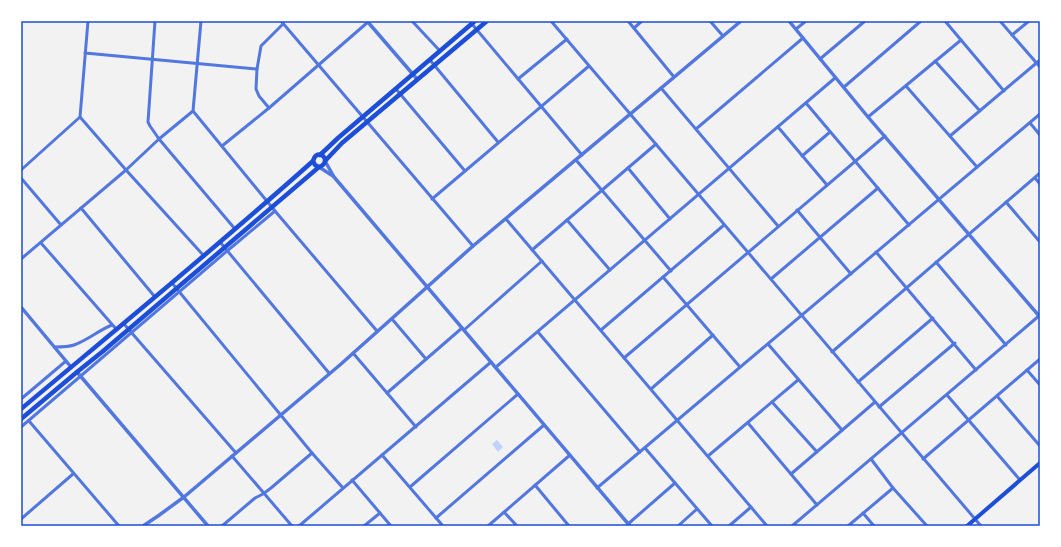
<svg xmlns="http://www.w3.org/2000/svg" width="1061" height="547" font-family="'Golos Text',sans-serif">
<rect width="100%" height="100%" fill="#f2f2f2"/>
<path fill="#bfd3fe" d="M497 440 503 447 498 452 492 444Z"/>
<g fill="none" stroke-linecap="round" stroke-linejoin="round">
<g stroke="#5277de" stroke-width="3">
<path d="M155 21 148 122 150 126 159 139 235 229"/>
<path d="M281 21 473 246"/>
<path d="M412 21 440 51"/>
<path d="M551 21 981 526"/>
<path d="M628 21 674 77"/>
<path d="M710 21 723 36"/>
<path d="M945 21 1004 91"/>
<path d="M1000 21 1040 67"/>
<path d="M472 24 582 155"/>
<path d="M634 28 642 21"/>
<path d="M796 29 806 21"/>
<path d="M1012 35 1029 21"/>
<path d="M85 53 257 69"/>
<path d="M820 59 865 21"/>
<path d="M430 60 498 142"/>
<path d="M935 61 980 111"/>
<path d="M518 79 567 39"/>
<path d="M906 86 977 167"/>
<path d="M844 87 921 21"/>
<path d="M661 88 778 226"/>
<path d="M396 89 465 171"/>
<path d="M806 103 909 225"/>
<path d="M269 108 259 96 256 89 257 69 261 46 283 24"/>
<path d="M193 111 275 211 377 331"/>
<path d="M80 117 126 170 204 256"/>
<path d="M868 117 961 40"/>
<path d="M1030 123 1040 135"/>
<path d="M778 127 827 185"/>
<path d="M696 129 803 38"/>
<path d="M950 136 1040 60"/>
<path d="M222 146 269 108 368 22"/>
<path d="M802 156 830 132"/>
<path d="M576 160 671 271"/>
<path d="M628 168 670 219"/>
<path d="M21 170 80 117 88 21"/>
<path d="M21 178 61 225"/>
<path d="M1035 178 1040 184"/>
<path d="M432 199 589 66"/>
<path d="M1006 202 1040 242"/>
<path d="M81 208 155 297"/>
<path d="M797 210 851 274"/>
<path d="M506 219 767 526"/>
<path d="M567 220 610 270"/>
<path d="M220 242 329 373"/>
<path d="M41 243 117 330"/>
<path d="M532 250 656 144"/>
<path d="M876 252 976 370"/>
<path d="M21 259 126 170 159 139 193 111 201 21"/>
<path d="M936 262 1006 345"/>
<path d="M663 277 740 367"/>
<path d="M771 279 878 188"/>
<path d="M172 283 312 453 343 488"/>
<path d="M392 319 426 359"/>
<path d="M124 324 236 453"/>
<path d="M464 330 542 261"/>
<path d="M601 330 724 225"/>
<path d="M538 332 640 452"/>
<path d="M768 344 842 430"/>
<path d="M55 347C61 347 68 347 74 345 88 340 99 330 112 325"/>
<path d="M832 352 1040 173"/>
<path d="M353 353 416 427"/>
<path d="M624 358 885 136"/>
<path d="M496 367 835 78"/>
<path d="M1027 370 1040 385"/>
<path d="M858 382 933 318"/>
<path d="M651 389 713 335"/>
<path d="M387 393 462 328"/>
<path d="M947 395 1020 480"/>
<path d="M997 396 1040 446"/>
<path d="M21 399 66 361"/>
<path d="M772 402 817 452"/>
<path d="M879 407 955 343"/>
<path d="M29 421 119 526"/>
<path d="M748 423 817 505"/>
<path d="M21 427 227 251 275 211"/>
<path d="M645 448 712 526"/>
<path d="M382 455 443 526"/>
<path d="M232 456 292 526"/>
<path d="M708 456 798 380"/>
<path d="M871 459 893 488 927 526"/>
<path d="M923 459 1040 359"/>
<path d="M791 474 875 402"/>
<path d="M352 480 391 526"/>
<path d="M535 485 569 526"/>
<path d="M410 487 518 394"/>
<path d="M597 488 1040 114"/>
<path d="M504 512 517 526"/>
<path d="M863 513 874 526"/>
<path d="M436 518 544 425"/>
<path d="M21 519 73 474"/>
<path d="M628 524 675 483"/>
<path d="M222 526 255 498 263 494 271 488 312 453"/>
<path d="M299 526C363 471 427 417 491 362"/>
<path d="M364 526 380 513"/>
<path d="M488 526 570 455"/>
<path d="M678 526 697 509"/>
<path d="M729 526 751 507"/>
<path d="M792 526 1040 315"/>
<path d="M848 526 893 488"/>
</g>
<g stroke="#5277de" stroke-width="3.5">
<path d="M367 21 417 79"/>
<path d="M789 21 868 117 1040 317"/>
<path d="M325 161 334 177 630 526"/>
<path d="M319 167 333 176"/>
<path d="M21 307 71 367"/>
<path d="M77 372 208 526"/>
<path d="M143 526 158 516 184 497 341 364 473 246 741 21"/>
</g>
<path stroke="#1d4ed8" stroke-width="4" d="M967 526 1040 463"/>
<g stroke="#1d4ed8" stroke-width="4.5">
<path d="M320 155 338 138 475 21"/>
<path d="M325 161 342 143 487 21"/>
<path d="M21 409C119 327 218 246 313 161"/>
<path d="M21 419 77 372 102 352 319 167C334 161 317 146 313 161L315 165 319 167"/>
</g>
</g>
<rect width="1061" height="547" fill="none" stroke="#ffffff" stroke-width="44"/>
<rect x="22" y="22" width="1017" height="503" fill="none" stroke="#1d4ed8" stroke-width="1.5"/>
</svg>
